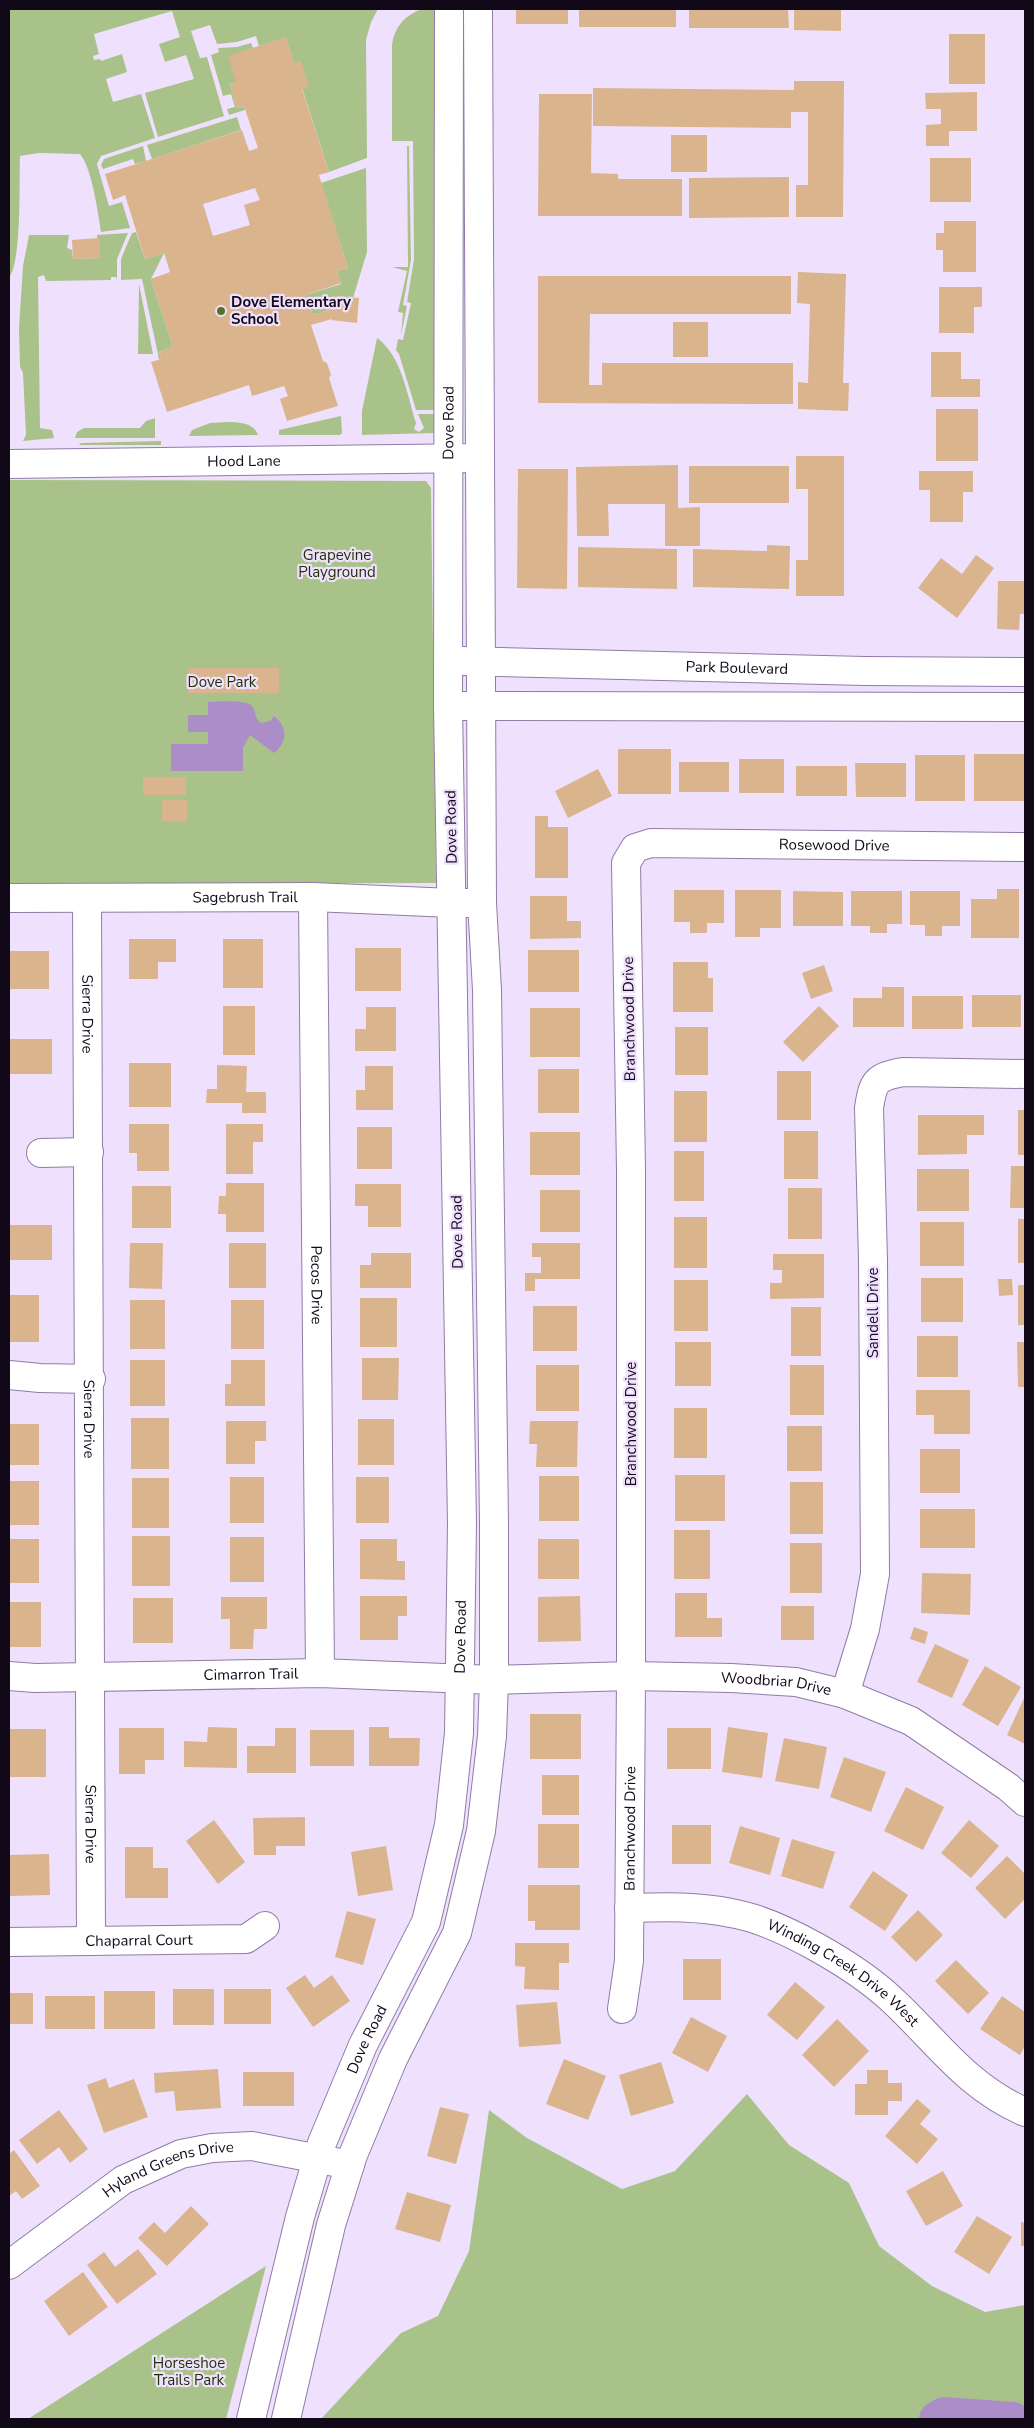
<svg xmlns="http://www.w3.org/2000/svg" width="1034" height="2428" font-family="'Nunito Sans',sans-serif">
<rect width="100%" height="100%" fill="#efe1fe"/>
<g fill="#a9c289">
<path d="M9 9H378L371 22 366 40 367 158 329 172 286 38 259 46 256 36 237 42 217 44 210 25 191 31 200 58 207 57 224 116 158 137 145 93 194 79 186 55 165 62 159 44 180 37 172 11 94 34 99 54 93 56 94 60 100 59 101 61 122 54 127 72 106 79 113 102 141 94 155 138 101 156 97 164 109 206 122 202 130 228 101 232C98 213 92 168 80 154L39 153 20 156C19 183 22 260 9 278Z"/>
<path d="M422 9H433L435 13 434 410H416L399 354 396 350 398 339 403 340 411 303 407 302 414 259 413 141H392V45C394 27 405 15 422 9Z"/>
<path d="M251 43 253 48 236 82 230 84 237 108 244 106 245 110 229 115 227 109 235 107 231 94 223 96 211 55 219 52 218 48 237 47Z"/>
<path d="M237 117 241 130 152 159 147 145Z"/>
<path d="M143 146 146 161 135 164 133 159 103 169 101 165 104 159Z"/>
<path d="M407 146H409L411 260 403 305 407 306 401 335 403 313 398 312 407 271 392 267H408Z"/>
<path d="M366 168 367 252 353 298 334 296 332 309 313 315 306 295 341 284 337 271 348 268 321 183Z"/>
<path d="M136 232 145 259 164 253 151 279 173 347 159 352 161 359H159L142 279 121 280V259L132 233Z"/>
<path d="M128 233 117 259V280L116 277H111V280L46 281 44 275 38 277 40 428 52 430 54 438 23 441 26 435 23 373 20 367 19 328 23 266 29 235H69L67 248 72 250 73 259 100 258 99 238H97V235Z"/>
<path d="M139 284 153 354H138Z"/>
<path d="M377 338C402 356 407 395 416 423L414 429 419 432 424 428 418 414H434V433L362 435V411Z"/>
<path d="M341 416 342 433 340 435H279V430Z"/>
<path d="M155 418V438H75L77 432 84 428H140L146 421Z"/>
<path d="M228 422C239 422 254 423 258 435L189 436 192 430 210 423Z"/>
<path d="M161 441V445H79L81 443Z"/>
<path d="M9 480 426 481 431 488 436 883 9 884Z"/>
<path d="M747 2094 789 2145 849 2183 879 2246 932 2286 985 2312 1025 2305V2419H321L401 2333 438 2316 469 2251 489 2110 527 2138 622 2189 675 2171Z"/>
<path d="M266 2266 226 2419H28Z"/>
</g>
<path fill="#ab8ec7" d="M208 702C218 702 245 699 252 706 257 712 254 718 261 723L270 721 274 716C288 727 288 742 274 753L250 735 243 748V771H171V744H208V732H188V715H208Z"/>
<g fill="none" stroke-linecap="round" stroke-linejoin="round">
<path stroke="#ab8ec7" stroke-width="34" d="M936 2419 944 2414 1013 2419"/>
</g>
<g fill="#dab48d" fill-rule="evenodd">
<rect x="516" y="9" width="52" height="15"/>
<rect x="579" y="9" width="97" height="18"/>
<path d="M689 9H788L789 28H689Z"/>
<path d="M794 9H841V31L794 30Z"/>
<rect x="949" y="34" width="36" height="50"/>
<path d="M286 37 294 63 301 61 309 87 302 89 329 172 319 175 348 268 337 271 341 283 306 295 313 315 332 309 333 296 359 298 357 323 331 320 332 319 311 325 323 361 327 363 331 375 329 378 338 406 287 421 280 399 288 396 284 386 252 396 249 385 167 412 151 362 161 359 159 352 173 347 151 279 170 272 164 253 145 259 125 195 113 200 105 174 242 130 249 151 258 148 244 106 237 108 230 84 236 82 228 56ZM255 188 260 200 244 205 250 225 213 236 203 204Z"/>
<path d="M794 81H844L843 217H796V185H808V112H791V128L593 126V88L794 90Z"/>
<path d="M977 92V131H949V146H926V125L941 124V109H926L925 93Z"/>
<path d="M539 94H592L591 173 618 174V179H682V216H538Z"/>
<rect x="671" y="135" width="36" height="37"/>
<rect x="930" y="158" width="41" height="44"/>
<path d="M789 177V217L689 218V178Z"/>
<path d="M944 221H976V272H943V250H936V233H944Z"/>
<path d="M99 238 101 258 73 259 72 240Z"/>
<path d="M798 272 846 274 843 383H849L848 411 798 409V382L808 383 810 304 797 303Z"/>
<path d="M538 276H791V314H590L589 385H602V363H793V404L538 403Z"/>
<path d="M939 287H982V307H974V333H939Z"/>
<rect x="673" y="322" width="35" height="35"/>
<path d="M931 352H961V379H980V397H931Z"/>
<rect x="936" y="409" width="42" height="52"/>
<path d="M796 456H844V596H796V560H808V489H796Z"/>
<path d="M678 465V508L700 507V546H665V504H608L609 536H577L576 467Z"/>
<rect x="689" y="466" width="100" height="37"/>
<path d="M518 469H568L567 589 517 588Z"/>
<path d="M919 471H973V492H963V522H930V490H919Z"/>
<path d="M767 545 790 546 789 589 693 587V549L767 551Z"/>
<path d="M578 547 677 549V589L578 587Z"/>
<path d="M976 555 994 568 957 618 918 588 941 558 962 574Z"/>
<path d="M998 581H1025V614H1020L1019 630 997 629Z"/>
<rect x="188" y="668" width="91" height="25"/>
<rect x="618" y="749" width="53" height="45"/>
<rect x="974" y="754" width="50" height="47"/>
<rect x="915" y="755" width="50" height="46"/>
<rect x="739" y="759" width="45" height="34"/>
<rect x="679" y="762" width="50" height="30"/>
<path d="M855 763H906V797H856Z"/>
<rect x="796" y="766" width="51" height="30"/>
<path d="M598 769 612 796 568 818 555 791Z"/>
<rect x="143" y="777" width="43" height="18"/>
<rect x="162" y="800" width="25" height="21"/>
<path d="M535 816H548V827H568V878H535Z"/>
<path d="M997 889H1019V938H971V899H997Z"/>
<path d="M674 890H724V923H707V933H690V922H674Z"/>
<path d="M735 890H781V928H760V937H735Z"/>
<path d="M793 891 843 892V926H793Z"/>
<path d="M851 891H902V924H887V933H870V926H851Z"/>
<path d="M910 891H960V926H942V936H925V925H910Z"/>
<path d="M530 896H567V921H581V938L530 939Z"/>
<path d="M129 939H176V962H158V979H129Z"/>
<rect x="223" y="939" width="40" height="49"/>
<rect x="355" y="948" width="46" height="43"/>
<rect x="528" y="950" width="51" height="42"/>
<rect x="9" y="951" width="40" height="38"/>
<path d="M673 962H708V978H713V1012H673Z"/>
<path d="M824 965 833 991 811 999 802 973Z"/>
<path d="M882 987H904V1027H853V998H882Z"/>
<rect x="972" y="995" width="49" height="32"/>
<rect x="912" y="996" width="51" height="33"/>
<rect x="223" y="1006" width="32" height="49"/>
<path d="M819 1006 839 1026 803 1062 783 1042Z"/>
<path d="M366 1007H396V1051H355V1029H366Z"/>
<rect x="530" y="1008" width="50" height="49"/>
<rect x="675" y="1027" width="33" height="48"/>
<rect x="9" y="1039" width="43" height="35"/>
<rect x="129" y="1063" width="42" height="44"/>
<path d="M217 1065 247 1066 246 1092H266V1113H242V1103H206L207 1089H217Z"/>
<path d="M365 1066H393V1110H356V1090H365Z"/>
<rect x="538" y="1069" width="41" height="44"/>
<rect x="777" y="1071" width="34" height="49"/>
<rect x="674" y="1091" width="33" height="51"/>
<rect x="1018" y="1110" width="7" height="45"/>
<path d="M918 1115H984V1135H967V1154L918 1155Z"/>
<path d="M129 1124H169V1171H137V1153H129Z"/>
<path d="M226 1124H263V1142H253V1174H226Z"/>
<rect x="357" y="1127" width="35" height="42"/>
<rect x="784" y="1131" width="34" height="48"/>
<rect x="530" y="1132" width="50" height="43"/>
<rect x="674" y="1151" width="30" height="50"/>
<path d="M1011 1166H1025V1208H1010Z"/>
<rect x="917" y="1169" width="52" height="42"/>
<path d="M226 1183H264V1232H226V1214H218L219 1196H226Z"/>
<path d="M355 1184H401V1227H368V1206H355Z"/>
<rect x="132" y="1186" width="39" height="42"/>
<rect x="788" y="1188" width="34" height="51"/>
<rect x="540" y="1190" width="40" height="42"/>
<rect x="674" y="1217" width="33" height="51"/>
<rect x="1018" y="1219" width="7" height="44"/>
<rect x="920" y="1222" width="44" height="44"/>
<rect x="9" y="1225" width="43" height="35"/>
<path d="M130 1243H163L162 1289 129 1288Z"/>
<rect x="229" y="1243" width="37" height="45"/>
<path d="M532 1243H580V1279H535V1291H525V1273H541V1257H532Z"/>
<path d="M371 1253H411V1288H360V1265H371Z"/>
<path d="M773 1254H824V1298L770 1299V1283H782V1270H773Z"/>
<rect x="921" y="1278" width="42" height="44"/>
<path d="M998 1279H1012L1013 1295 999 1296Z"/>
<rect x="674" y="1280" width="34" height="51"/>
<rect x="1018" y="1285" width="7" height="40"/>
<rect x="9" y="1295" width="30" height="47"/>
<rect x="360" y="1298" width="37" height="49"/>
<rect x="130" y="1300" width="35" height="49"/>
<rect x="231" y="1300" width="33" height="49"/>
<rect x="533" y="1306" width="44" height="45"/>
<rect x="791" y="1307" width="30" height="49"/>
<rect x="917" y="1336" width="41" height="41"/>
<rect x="675" y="1342" width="36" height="44"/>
<path d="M1017 1342H1025V1387H1018Z"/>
<path d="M362 1358H399L398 1400H362Z"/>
<rect x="130" y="1360" width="35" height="46"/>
<path d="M231 1360H265V1406H225V1384H231Z"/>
<rect x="536" y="1365" width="43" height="46"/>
<rect x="790" y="1365" width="34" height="50"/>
<path d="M916 1390H970V1434H934V1415H916Z"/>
<rect x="674" y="1408" width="33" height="50"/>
<rect x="131" y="1418" width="38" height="51"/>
<rect x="358" y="1419" width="36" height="46"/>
<path d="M226 1421H266V1441H255V1464H226Z"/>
<path d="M530 1421H578L577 1467H536L537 1444H529Z"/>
<rect x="9" y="1424" width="30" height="41"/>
<rect x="787" y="1426" width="35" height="45"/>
<rect x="920" y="1449" width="40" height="44"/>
<rect x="675" y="1475" width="50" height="46"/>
<rect x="539" y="1476" width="40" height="45"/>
<rect x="230" y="1477" width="34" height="46"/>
<rect x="356" y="1477" width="33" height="46"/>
<rect x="132" y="1478" width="37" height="50"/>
<rect x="9" y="1481" width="30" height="44"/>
<rect x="790" y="1482" width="33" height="52"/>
<rect x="920" y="1509" width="55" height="39"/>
<rect x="674" y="1530" width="36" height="49"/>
<rect x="132" y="1536" width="38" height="50"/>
<rect x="230" y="1537" width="34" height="45"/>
<rect x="9" y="1539" width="30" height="44"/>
<path d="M360 1539H397V1561H405V1580L360 1579Z"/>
<rect x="538" y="1539" width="41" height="40"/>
<rect x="790" y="1543" width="32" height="50"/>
<path d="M922 1573 971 1574 970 1615 921 1613Z"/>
<path d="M675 1593H707V1618H722V1637H675Z"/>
<path d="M360 1596H407V1616H398V1640H360Z"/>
<path d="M580 1596 581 1641 538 1642V1597Z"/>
<path d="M221 1597H267V1629H254L253 1649H230V1619H221Z"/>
<rect x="133" y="1598" width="40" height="45"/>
<rect x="9" y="1602" width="32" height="45"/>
<rect x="781" y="1606" width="33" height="34"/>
<path d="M914 1627 928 1632 925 1644 910 1639Z"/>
<path d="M935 1644 969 1660 952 1698 917 1682Z"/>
<path d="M985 1666 1021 1687 998 1726 962 1705Z"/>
<path d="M1025 1696V1744L1007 1735Z"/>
<rect x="530" y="1714" width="51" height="45"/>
<path d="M208 1727 237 1728V1768L184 1767V1741L207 1742Z"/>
<path d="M369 1727H389V1738H420L419 1766H369Z"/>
<path d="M728 1727 768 1733 762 1778 722 1772Z"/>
<path d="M119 1728H164V1760H145V1774H119Z"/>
<path d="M275 1728H296V1773H247V1746H275Z"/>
<rect x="667" y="1728" width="44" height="41"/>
<rect x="9" y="1729" width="37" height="48"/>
<rect x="310" y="1730" width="44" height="36"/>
<path d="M784 1738 827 1747 819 1789 775 1781Z"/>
<path d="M844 1757 886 1772 871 1812 830 1797Z"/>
<rect x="542" y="1775" width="37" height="40"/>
<path d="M906 1787 944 1807 923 1850 884 1831Z"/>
<path d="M305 1817V1846H276V1855H254L253 1818Z"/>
<path d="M214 1820 245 1862 218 1884 186 1841Z"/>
<path d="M969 1820 999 1846 971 1878 941 1853Z"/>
<rect x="538" y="1824" width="41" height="44"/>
<rect x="672" y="1825" width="39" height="39"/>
<path d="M740 1826 780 1838 770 1875 729 1863Z"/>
<path d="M792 1839 835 1852 823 1889 781 1876Z"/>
<path d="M386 1846 393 1890 358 1896 351 1852Z"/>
<path d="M125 1847H153V1868H168V1898H125Z"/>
<path d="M49 1854 50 1895 9 1896V1855Z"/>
<path d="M1007 1856 1025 1874V1899L1005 1919 975 1888Z"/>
<path d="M873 1871 908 1895 885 1931 849 1907Z"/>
<path d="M528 1885H580V1930H535V1921H528Z"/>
<path d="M918 1910 943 1935 916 1962 891 1937Z"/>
<path d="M347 1911 376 1919 363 1965 335 1957Z"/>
<path d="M515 1943H569V1963H559V1990L524 1989 525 1967 515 1966Z"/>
<rect x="683" y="1959" width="38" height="41"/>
<path d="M956 1960 989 1993 968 2014 935 1981Z"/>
<path d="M305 1975 314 1988 332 1975 350 2001 313 2027 286 1988Z"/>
<path d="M795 1982 825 2007 797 2040 767 2015Z"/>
<rect x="173" y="1989" width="41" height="36"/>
<rect x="224" y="1989" width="47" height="35"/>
<rect x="104" y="1991" width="51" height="38"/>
<rect x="9" y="1993" width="24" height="31"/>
<rect x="45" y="1996" width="50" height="33"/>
<path d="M1002 1996 1025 2012V2046L1020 2055 980 2029Z"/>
<path d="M557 2002 561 2044 519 2047 516 2005Z"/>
<path d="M691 2017 727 2036 708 2072 672 2053Z"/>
<path d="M837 2019 869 2051 834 2087 802 2055Z"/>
<path d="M564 2059 606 2076 588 2120 546 2104Z"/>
<path d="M661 2062 674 2103 631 2116 619 2075Z"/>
<path d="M218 2069 221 2108 176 2111 174 2091 155 2093 154 2073Z"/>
<path d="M867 2070H888V2083H902V2101H888V2115H855V2084H867Z"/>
<rect x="243" y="2072" width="51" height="34"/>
<path d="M106 2078 109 2088 134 2079 148 2117 104 2133 87 2085Z"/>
<path d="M917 2099 931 2111 920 2124 938 2139 917 2164 885 2136Z"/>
<path d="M440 2107 469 2114 456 2164 427 2156Z"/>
<path d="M59 2110 88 2149 70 2163 59 2147 37 2164 19 2140Z"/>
<path d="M14 2150 40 2186 22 2199 16 2191 9 2196V2154Z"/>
<path d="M943 2171 963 2206 926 2226 906 2191Z"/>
<path d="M407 2192 451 2205 440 2242 395 2229Z"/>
<path d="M191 2206 209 2224 167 2266 138 2238 154 2222 165 2233Z"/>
<path d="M977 2216 1012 2237 989 2274 954 2252Z"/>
<path d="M1021 2222 1025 2223V2246H1021Z"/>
<path d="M138 2249 157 2274 117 2304 87 2265 104 2252 115 2267Z"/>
<path d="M83 2272 108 2307 69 2336 44 2301Z"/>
</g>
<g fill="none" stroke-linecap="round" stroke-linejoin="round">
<g stroke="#917ba7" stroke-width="30">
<g id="minor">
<path id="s1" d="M9 464 479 458"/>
<path id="s2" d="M313 897 320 1673"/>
<path id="s3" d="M9 898 313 897 452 903H482"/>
<path id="s4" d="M87 898 91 1941"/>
<path d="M41 1153 89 1152"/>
<path d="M9 1375 40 1378 91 1379"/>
<path id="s5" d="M9 1676 35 1678 320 1673 494 1680 631 1676 731 1678 796 1682 845 1694 911 1721 1008 1787 1025 1802"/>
<path d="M845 1694 865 1629 875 1574 873 1260 869 1108C873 1081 876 1077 903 1072L1025 1074"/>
<path id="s6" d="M629 1908C664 1907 698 1906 731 1913 779 1921 855 1966 890 1998 936 2040 965 2086 1025 2112"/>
<path id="s7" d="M9 1942 246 1939 265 1926"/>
<path id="s8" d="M622 2009 629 1961 631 1676V1170L626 863 635 848 651 843 1025 847"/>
<path id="s9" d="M9 2265 123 2180 181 2154 212 2148 252 2146 350 2165"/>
</g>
</g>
<g stroke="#917ba7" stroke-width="30">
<g id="major">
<path id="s10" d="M462 661 865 671 1025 672"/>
<path d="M462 706 1025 707"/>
<path id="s11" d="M251 2419 300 2217 322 2143 363 2045 426 1922 449 1825 459 1733 462 1523 448 706 449 9"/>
<path d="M286 2419 331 2225 353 2155 393 2059 457 1933 481 1831 492 1736 494 1680V1523L487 990 482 903 478 9"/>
</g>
</g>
<use href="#minor" stroke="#fff" stroke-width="28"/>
<use href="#major" stroke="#fff" stroke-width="28"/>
</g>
<circle fill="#567226" stroke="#efe1fe" stroke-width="2" cx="221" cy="311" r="5"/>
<g text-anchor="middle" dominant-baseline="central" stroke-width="4.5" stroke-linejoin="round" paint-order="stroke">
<g font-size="15" font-weight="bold" fill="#110818" stroke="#efe1fe" text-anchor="start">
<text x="231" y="302">Dove Elementary<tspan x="231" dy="17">School</tspan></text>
</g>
<g font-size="15" fill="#110818" stroke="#efe1fe">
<text stroke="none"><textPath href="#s11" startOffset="2032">Dove Road</textPath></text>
<text stroke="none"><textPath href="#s1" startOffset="235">Hood Lane</textPath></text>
<text stroke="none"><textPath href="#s10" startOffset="275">Park Boulevard</textPath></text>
<text transform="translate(451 827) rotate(-91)">Dove Road</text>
<text stroke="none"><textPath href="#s8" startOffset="1364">Rosewood Drive</textPath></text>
<text stroke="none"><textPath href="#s3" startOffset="236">Sagebrush Trail</textPath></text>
<text stroke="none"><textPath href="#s4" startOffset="116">Sierra Drive</textPath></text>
<text transform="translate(629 1019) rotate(-91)">Branchwood Drive</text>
<text transform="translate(457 1232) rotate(-91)">Dove Road</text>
<text stroke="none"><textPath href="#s2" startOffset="388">Pecos Drive</textPath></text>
<text transform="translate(873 1313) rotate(-90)">Sandell Drive</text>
<text stroke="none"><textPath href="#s4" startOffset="521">Sierra Drive</textPath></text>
<text transform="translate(631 1424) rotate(-90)">Branchwood Drive</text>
<text stroke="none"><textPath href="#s11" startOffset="818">Dove Road</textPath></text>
<text stroke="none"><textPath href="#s5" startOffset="242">Cimarron Trail</textPath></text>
<text stroke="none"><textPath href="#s5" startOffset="768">Woodbriar Drive</textPath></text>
<text stroke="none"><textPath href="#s4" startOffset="926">Sierra Drive</textPath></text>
<text stroke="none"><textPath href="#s8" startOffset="181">Branchwood Drive</textPath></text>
<text stroke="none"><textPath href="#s7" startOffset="130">Chaparral Court</textPath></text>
<text stroke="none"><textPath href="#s6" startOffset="231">Winding Creek Drive West</textPath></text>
<text stroke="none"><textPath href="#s11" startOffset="398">Dove Road</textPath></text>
<text stroke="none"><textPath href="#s9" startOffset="189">Hyland Greens Drive</textPath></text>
</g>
<g font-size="15" fill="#1f2f01" stroke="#efe1fe">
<text x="337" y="555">Grapevine<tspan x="337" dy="17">Playground</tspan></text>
<text x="222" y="682">Dove Park</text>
<text x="189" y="2363">Horseshoe<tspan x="189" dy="17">Trails Park</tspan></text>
</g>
</g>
<rect width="1034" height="2428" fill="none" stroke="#110818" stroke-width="20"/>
</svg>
